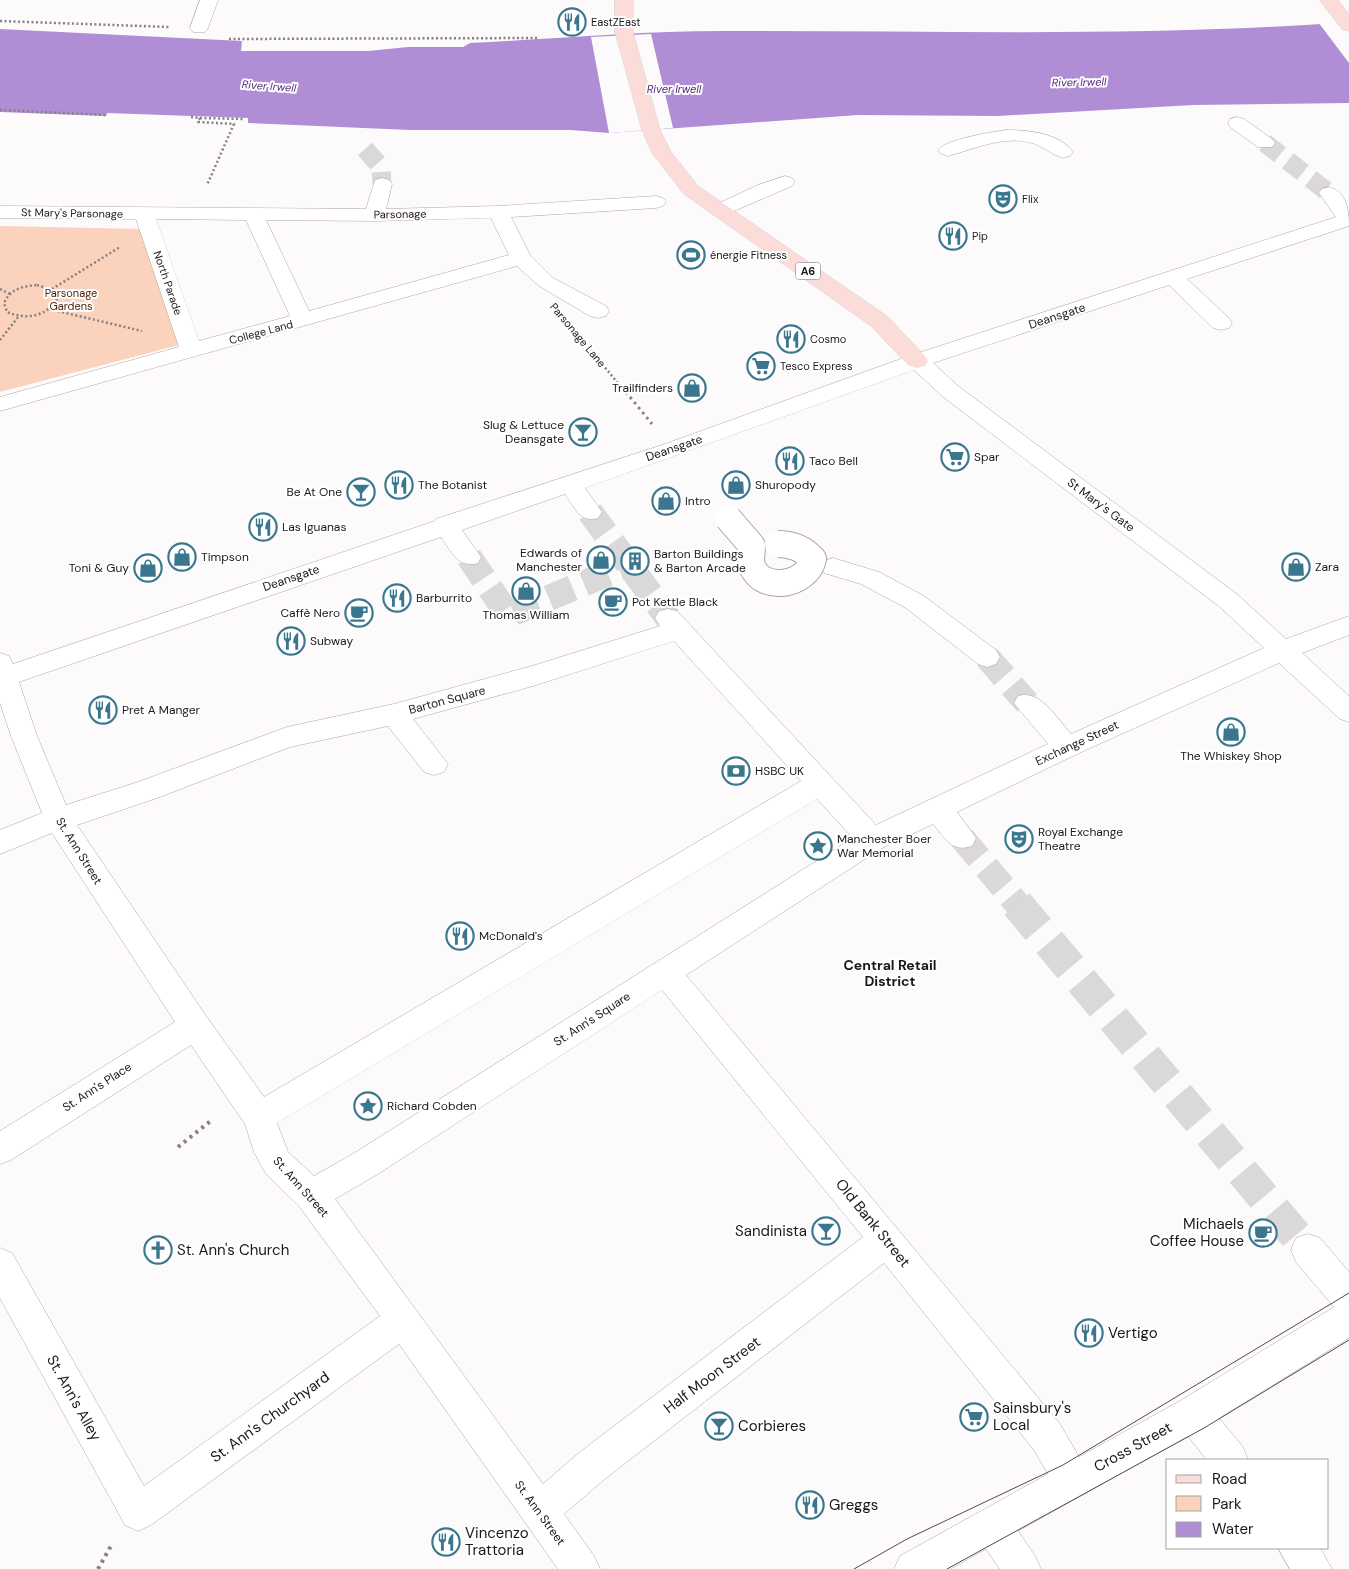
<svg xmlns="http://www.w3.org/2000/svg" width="1349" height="1569" font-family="'DM Sans',sans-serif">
<rect width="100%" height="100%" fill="#fdfafb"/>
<path fill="#fbd3bc" d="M0 226 142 229 179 345 0 392Z"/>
<path fill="#af8ed5" d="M1349 22V103L1193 105 998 116 858 115 609 133 571 130H410L248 123V118L107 113 106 116 0 112V29L242 41 241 51H368L408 47H463L470 43C554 39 638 31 722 31 931 30 1140 38 1349 22Z"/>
<g fill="#fdfafb">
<path d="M1349 19V63L1318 22Z"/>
<path d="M651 34 673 128 609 133 591 37Z"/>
</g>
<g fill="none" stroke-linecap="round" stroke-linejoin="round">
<g stroke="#dbd8d9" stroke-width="19" stroke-dasharray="19 10" stroke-linecap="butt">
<path d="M1265 143 1329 193"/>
<path d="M365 149 381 167 382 184"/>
</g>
<g stroke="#dbd8d9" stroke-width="26" stroke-dasharray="26 12" stroke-linecap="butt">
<path d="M590 512 668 618"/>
<path d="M469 557 508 615 628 565"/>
<path d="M987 657 1027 703"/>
<path d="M962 838 1018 905"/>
</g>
<path stroke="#dbd8d9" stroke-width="33" stroke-dasharray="33 17" stroke-linecap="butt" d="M1017 904 1308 1250"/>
<g stroke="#b3a3a8" stroke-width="1">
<g id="minor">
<path d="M200 0H218L208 28 205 32H193L190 28Z"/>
<path d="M1237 117 1244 119 1272 139 1275 143 1272 147H1258L1230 127 1228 123 1230 119Z"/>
<path d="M1007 130C1028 130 1059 133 1073 152L1070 156 1063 158C1052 155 1043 146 1032 143 1004 135 974 149 948 156L941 154 938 150C946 139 992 132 1007 130Z"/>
<path d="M785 176 792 178 795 182 792 186 727 214 720 216 713 214 710 210 713 206 758 185Z"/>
<path d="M382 178 389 180 392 184 386 209 498 206 656 196 663 198 666 202 663 206 656 208 511 217 530 255 553 278 606 306 609 311 606 316 598 318 590 316 539 286 517 266 0 411V397L179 347 136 219 0 218V206L366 209 375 180ZM491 218 509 255 309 311 266 220 375 221ZM156 219 246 220 290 316 199 341Z"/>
<path d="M1329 187C1347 192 1349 210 1349 226L1187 279 1229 318 1232 323 1229 328 1221 330 1213 328 1169 285 933 363 958 386 1238 595 1286 639 1349 616V635L1302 653 1349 696V722L1340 719 1279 663 1077 754 957 812 976 838 972 846C952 853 945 838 933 824L882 848 686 975 1060 1424 1079 1457 1180 1401 1334 1307 1296 1262 1291 1250 1296 1238 1308 1234 1320 1238 1349 1272V1338L1219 1418 1243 1447 1248 1460H1207L1188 1436 1018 1531 1035 1556 1041 1569H1000L986 1549 950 1569H894L900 1556 1048 1474 1034 1450 884 1263 606 1478 564 1514 594 1556 600 1569H558L399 1344 151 1525 138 1531 125 1525 0 1298V1248L12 1253 144 1486 380 1316 299 1206 266 1174 254 1152 245 1124 191 1045 11 1160 0 1164V1131L175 1022 52 833 0 854V830L42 813 11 736 0 703V653L9 656 13 664 435 521 436 519 665 444 909 356 1336 217 1319 193 1322 189ZM914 370 942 396 1220 607 1264 648 1071 734C1057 718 1040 689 1018 696L1014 703 1048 744 876 825 677 611 668 609 659 611 655 618 660 626 532 666 394 704 287 727 138 782 66 805 37 736 19 682 441 537C451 551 458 569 478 563L481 557 462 530 565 494C575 508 580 523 598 518L602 512 585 488ZM674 641 801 781 264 1097 206 1016 77 825 157 798 290 747 388 726 424 772 434 775 444 772 448 764 413 719 533 686ZM817 799 853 838 356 1152 314 1176 288 1152 277 1123ZM662 990 863 1237 580 1452 543 1484 335 1199 378 1174Z"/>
<path d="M833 558 879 572 924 596 996 650 1000 657 996 664 987 667 978 664 906 608 861 584 824 573 821 567 824 561Z"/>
<path d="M1278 1548H1320L1332 1569H1290Z"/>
</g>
</g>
<g stroke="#d6d5d6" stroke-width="1">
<g id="major">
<path d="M615 0H633V32L660 130 671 152 698 186 887 316 925 356 928 361 925 366 917 368 909 366 871 326 684 194 652 153 642 130 615 32Z"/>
<path d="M1320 0H1338L1349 14V31L1343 30Z"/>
</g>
</g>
<g stroke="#868183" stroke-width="2.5" stroke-dasharray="2 2.5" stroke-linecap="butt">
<path d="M0 21 169 27"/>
<path d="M229 39 538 38"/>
<path d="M0 110 106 115"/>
<path d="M191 117 200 118 198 122 234 124 207 185"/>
<path d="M200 118 244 119"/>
<path d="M37 285 55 291 57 299C46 317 26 320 7 312L4 303C10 289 23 286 37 285Z"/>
<path d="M0 289 10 294"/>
<path d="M52 289 120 247"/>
<path d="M49 309 142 331"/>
<path d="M0 340 19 316"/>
<path d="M582 340 627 394"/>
</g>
<path stroke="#868183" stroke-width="3" stroke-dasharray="2.5 4" stroke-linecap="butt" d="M626 392 652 424"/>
<g stroke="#868183" stroke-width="4" stroke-dasharray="3 4.5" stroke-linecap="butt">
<path d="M178 1147 213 1119"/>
<path d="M98 1569 112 1544"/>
</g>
<use href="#minor" fill="#fff" fill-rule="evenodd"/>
<use href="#major" fill="#fbdcd9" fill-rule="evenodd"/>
<g stroke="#504a4c" stroke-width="1">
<path d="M854 1569 907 1539 1063 1465 1349 1293"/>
<path d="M947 1569 1204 1428 1349 1340"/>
</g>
<g stroke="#b3a3a8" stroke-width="28" stroke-linecap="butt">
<path id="minor-bridge" d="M728 518 752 546C752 552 750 560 752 566 762 593 807 586 813 559 803 548 792 544 778 544"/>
</g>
<use href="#minor-bridge" stroke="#fff" stroke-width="26"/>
</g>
<defs>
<g id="restaurant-ring" transform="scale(1.4375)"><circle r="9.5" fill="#fff" stroke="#3a778e" stroke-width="1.5"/><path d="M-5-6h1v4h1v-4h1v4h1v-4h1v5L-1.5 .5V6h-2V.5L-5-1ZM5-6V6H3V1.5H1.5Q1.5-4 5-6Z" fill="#3a778e"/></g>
<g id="theatre-ring" transform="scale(1.4375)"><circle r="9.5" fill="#fff" stroke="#3a778e" stroke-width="1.5"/><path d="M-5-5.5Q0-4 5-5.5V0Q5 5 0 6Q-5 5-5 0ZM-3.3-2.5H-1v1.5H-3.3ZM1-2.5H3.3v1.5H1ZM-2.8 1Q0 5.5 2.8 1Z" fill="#3a778e"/></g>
<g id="stadium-ring" transform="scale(1.4375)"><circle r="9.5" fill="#fff" stroke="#3a778e" stroke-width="1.5"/><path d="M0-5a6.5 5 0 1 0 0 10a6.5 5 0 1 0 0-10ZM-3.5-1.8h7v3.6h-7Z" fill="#3a778e"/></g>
<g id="supermarket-ring" transform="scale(1.4375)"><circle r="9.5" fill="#fff" stroke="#3a778e" stroke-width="1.5"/><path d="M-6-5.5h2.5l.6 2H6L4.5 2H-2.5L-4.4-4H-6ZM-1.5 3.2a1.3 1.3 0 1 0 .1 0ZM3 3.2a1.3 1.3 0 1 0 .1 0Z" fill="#3a778e"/></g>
<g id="shop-ring" transform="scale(1.4375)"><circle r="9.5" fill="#fff" stroke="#3a778e" stroke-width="1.5"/><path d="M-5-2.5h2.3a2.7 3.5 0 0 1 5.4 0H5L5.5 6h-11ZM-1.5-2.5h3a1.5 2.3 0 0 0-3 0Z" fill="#3a778e"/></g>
<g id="bar-ring" transform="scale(1.4375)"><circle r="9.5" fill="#fff" stroke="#3a778e" stroke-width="1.5"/><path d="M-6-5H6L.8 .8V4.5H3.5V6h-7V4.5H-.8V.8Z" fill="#3a778e"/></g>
<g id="building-ring" transform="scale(1.4375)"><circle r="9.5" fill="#fff" stroke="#3a778e" stroke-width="1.5"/><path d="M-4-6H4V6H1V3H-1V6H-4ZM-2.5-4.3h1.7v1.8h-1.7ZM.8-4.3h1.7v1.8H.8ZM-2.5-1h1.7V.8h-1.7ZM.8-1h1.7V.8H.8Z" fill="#3a778e"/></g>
<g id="cafe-ring" transform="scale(1.4375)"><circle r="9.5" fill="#fff" stroke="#3a778e" stroke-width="1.5"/><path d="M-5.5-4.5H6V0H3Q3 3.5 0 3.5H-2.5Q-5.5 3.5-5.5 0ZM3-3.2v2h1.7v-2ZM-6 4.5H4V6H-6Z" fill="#3a778e"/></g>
<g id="bank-ring" transform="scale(1.4375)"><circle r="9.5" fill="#fff" stroke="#3a778e" stroke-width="1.5"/><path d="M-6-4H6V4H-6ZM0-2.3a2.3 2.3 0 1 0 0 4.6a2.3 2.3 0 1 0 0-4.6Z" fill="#3a778e"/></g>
<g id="sight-ring" transform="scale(1.4375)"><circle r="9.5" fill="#fff" stroke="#3a778e" stroke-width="1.5"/><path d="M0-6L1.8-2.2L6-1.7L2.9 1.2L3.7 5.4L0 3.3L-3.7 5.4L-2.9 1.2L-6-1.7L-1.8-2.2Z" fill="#3a778e"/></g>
<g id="church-ring" transform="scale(1.4375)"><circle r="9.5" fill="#fff" stroke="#3a778e" stroke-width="1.5"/><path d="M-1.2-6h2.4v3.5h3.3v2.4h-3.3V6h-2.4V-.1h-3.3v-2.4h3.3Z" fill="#3a778e"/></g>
</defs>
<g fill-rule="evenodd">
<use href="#restaurant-ring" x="572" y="22"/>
<use href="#theatre-ring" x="1003" y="199"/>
<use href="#restaurant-ring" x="953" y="236"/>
<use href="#stadium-ring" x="691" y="255"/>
<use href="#restaurant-ring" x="791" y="339"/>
<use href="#supermarket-ring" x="761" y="366"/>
<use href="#shop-ring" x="692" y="388"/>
<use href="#bar-ring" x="583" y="432"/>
<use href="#supermarket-ring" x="955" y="457"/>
<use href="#restaurant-ring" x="790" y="461"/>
<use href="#restaurant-ring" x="399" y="485"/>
<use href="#shop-ring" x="736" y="485"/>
<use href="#bar-ring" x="361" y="492"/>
<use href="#shop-ring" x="666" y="501"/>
<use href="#restaurant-ring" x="263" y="527"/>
<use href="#shop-ring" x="182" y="557"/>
<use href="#shop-ring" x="601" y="560"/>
<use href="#building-ring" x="635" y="561"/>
<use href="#shop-ring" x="1296" y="567"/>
<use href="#shop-ring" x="148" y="568"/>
<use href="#shop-ring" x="526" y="591"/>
<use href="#restaurant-ring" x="397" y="598"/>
<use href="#cafe-ring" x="613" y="602"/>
<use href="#cafe-ring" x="359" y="613"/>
<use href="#restaurant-ring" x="291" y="641"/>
<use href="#restaurant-ring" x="103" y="710"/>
<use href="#shop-ring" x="1231" y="732"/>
<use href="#bank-ring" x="736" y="771"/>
<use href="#theatre-ring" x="1019" y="839"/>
<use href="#sight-ring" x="818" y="846"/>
<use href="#restaurant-ring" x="460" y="936"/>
<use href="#sight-ring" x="368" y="1106"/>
<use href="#bar-ring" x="826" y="1231"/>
<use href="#cafe-ring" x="1263" y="1233"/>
<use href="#church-ring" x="158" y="1250"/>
<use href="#restaurant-ring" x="1089" y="1333"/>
<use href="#supermarket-ring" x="974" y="1417"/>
<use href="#bar-ring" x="719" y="1426"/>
<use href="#restaurant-ring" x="810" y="1505"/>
<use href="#restaurant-ring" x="446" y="1542"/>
</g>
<g text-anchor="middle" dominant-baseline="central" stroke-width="4" stroke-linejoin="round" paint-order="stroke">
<g font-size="11" fill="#1d1719" stroke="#fff" text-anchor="start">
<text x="591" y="22">EastZEast</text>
<text x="1022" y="199">Flix</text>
<text x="972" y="236">Pip</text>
<text x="710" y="255">énergie Fitness</text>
<text x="810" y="339">Cosmo</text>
<text x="780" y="366">Tesco Express</text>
</g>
<g font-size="11" font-style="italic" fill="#54297c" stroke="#fff">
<text transform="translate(1079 82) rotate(-1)">River Irwell</text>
<text transform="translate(269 86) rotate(4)">River Irwell</text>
<text x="674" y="89">River Irwell</text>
</g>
<g font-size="11" fill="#1d1719" stroke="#fff">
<text transform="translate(72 213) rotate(1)">St Mary's Parsonage</text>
<text transform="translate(400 214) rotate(-1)">Parsonage</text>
<text transform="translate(168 283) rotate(71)">North Parade</text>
<text transform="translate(261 332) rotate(-15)">College Land</text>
<text transform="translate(578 335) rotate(50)">Parsonage Lane</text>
</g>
<rect fill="#fff" stroke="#615d5e" stroke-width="1" x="795.5" y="262.5" width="25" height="17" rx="4"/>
<g font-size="11" font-weight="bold" fill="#1d1719">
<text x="808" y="271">A6</text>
</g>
<g font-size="11" fill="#4c1e00" stroke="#fff">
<text x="71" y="293">Parsonage<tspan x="71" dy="13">Gardens</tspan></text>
</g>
<g font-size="12" fill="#1d1719" stroke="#fff">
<text transform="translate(1057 316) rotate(-18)">Deansgate</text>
<text transform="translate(674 448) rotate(-19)">Deansgate</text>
<text transform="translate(1101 505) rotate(37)">St Mary's Gate</text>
<text transform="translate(291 578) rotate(-19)">Deansgate</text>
<text transform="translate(447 700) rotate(-15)">Barton Square</text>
<text transform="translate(1077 743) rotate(-25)">Exchange Street</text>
<text transform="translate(79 851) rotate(58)">St. Ann Street</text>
<text transform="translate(592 1019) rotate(-33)">St. Ann's Square</text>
<text transform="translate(97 1087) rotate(-33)">St. Ann's Place</text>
<text transform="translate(301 1187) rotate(48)">St. Ann Street</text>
<text transform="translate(540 1513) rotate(54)">St. Ann Street</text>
</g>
<g font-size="12" fill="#1d1719" stroke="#fff" text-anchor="start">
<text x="673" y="388" text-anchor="end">Trailfinders</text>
<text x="564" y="425" text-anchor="end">Slug &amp; Lettuce<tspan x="564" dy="14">Deansgate</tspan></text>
<text x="974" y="457">Spar</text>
<text x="809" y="461">Taco Bell</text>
<text x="418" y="485">The Botanist</text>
<text x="755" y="485">Shuropody</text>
<text x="342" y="492" text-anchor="end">Be At One</text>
<text x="685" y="501">Intro</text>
<text x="282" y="527">Las Iguanas</text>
<text x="582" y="553" text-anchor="end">Edwards of<tspan x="582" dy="14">Manchester</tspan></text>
<text x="654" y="554">Barton Buildings<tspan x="654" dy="14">&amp; Barton Arcade</tspan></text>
<text x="201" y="557">Timpson</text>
<text x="1315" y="567">Zara</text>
<text x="129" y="568" text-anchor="end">Toni &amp; Guy</text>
<text x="416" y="598">Barburrito</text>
<text x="632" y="602">Pot Kettle Black</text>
<text x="340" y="613" text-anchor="end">Caffè Nero</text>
<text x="526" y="615" text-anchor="middle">Thomas William</text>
<text x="310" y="641">Subway</text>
<text x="122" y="710">Pret A Manger</text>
<text x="1231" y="756" text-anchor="middle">The Whiskey Shop</text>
<text x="755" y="771">HSBC UK</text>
<text x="1038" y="832">Royal Exchange<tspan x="1038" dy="14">Theatre</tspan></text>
<text x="837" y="839">Manchester Boer<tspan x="837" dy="14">War Memorial</tspan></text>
<text x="479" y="936">McDonald's</text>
<text x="387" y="1106">Richard Cobden</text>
</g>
<g font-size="14" font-weight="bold" fill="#1d1719" stroke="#fff">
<text x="890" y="965">Central Retail<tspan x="890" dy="16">District</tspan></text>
</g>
<g font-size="15" fill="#1d1719" stroke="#fff">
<text transform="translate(873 1223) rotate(51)">Old Bank Street</text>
<text transform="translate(712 1375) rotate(-37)">Half Moon Street</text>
<text transform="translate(74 1398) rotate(61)">St. Ann's Alley</text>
<text transform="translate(270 1417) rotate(-36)">St. Ann's Churchyard</text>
<text transform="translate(1133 1447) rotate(-29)">Cross Street</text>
</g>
<g font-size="15" fill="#1d1719" stroke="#fff" text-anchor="start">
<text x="1244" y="1224" text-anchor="end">Michaels<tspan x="1244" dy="17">Coffee House</tspan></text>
<text x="807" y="1231" text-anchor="end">Sandinista</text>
<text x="177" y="1250">St. Ann's Church</text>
<text x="1108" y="1333">Vertigo</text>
<text x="993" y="1408">Sainsbury's<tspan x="993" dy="17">Local</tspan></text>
<text x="738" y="1426">Corbieres</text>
<text x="829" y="1505">Greggs</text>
<text x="465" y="1533">Vincenzo<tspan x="465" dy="17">Trattoria</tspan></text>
</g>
</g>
<rect x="1166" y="1459" width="162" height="90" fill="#ffffff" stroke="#a5a2a3"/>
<rect x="1176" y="1475" width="25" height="8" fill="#fbdcd9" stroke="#a5a2a3"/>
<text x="1212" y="1484" font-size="15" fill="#1d1719">Road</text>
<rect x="1176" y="1496" width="25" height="15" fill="#fbd3bc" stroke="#a5a2a3"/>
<text x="1212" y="1509" font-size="15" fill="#1d1719">Park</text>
<rect x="1176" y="1522" width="25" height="15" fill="#af8ed5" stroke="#a5a2a3"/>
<text x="1212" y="1534" font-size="15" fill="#1d1719">Water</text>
</svg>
